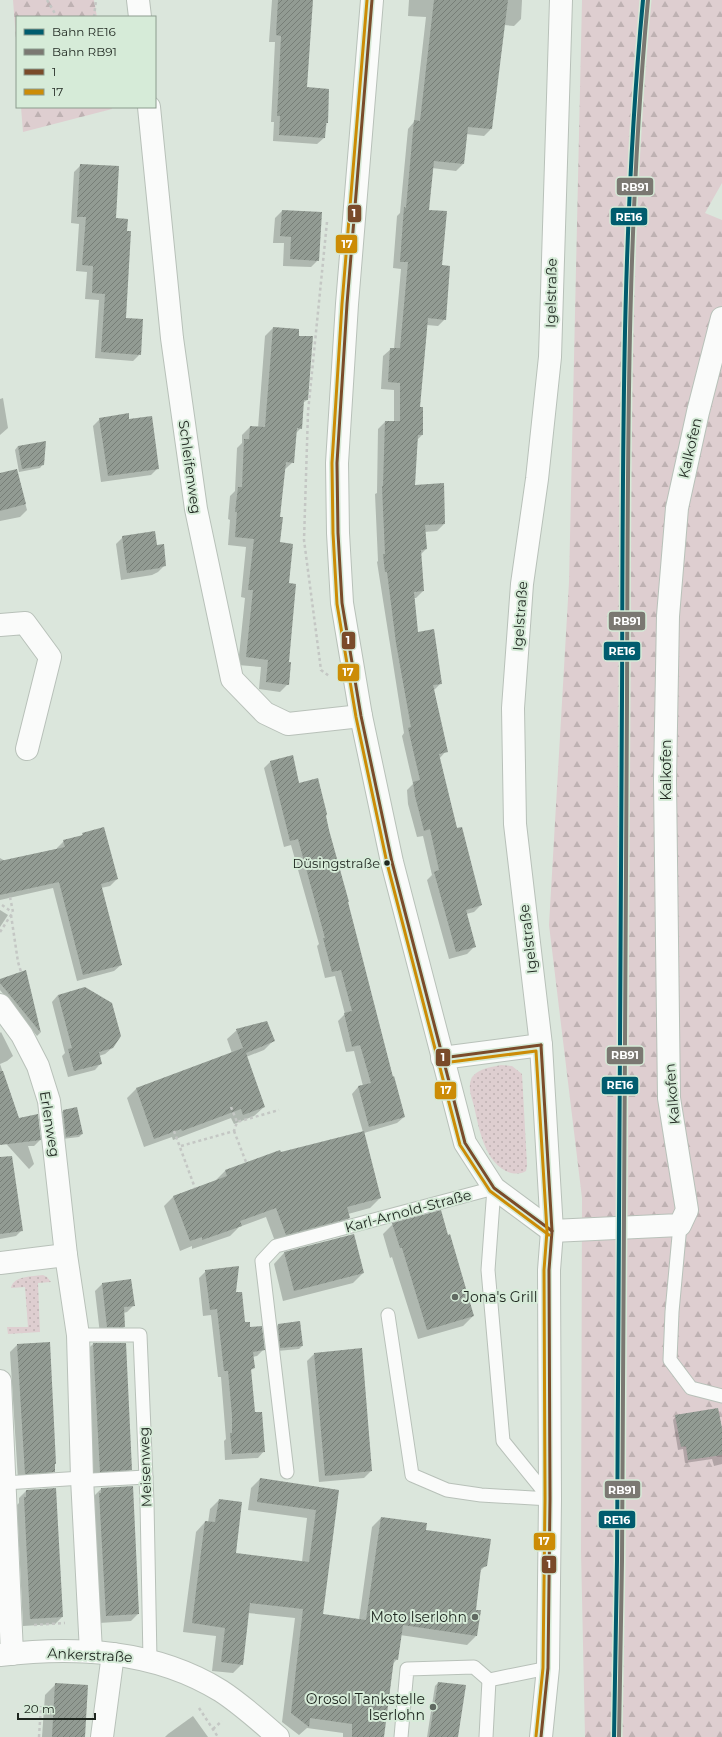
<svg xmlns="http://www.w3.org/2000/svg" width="722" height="1737" font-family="Montserrat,sans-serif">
<defs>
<pattern id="grass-dots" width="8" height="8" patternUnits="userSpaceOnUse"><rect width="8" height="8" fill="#deced0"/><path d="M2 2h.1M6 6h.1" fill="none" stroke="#beb1b2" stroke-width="1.8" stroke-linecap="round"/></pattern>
<pattern id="forest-firs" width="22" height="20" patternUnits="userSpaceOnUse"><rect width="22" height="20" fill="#deced0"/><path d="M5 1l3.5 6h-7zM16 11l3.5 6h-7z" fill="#beb1b2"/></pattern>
<pattern id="building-hatch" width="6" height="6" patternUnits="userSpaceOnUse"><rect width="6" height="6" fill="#929b93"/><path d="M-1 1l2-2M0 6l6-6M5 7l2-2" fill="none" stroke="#777e77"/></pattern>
</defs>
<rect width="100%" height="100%" fill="#dbe6dc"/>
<g fill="url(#grass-dots)">
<path d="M501 1065 512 1066 522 1074 527 1165 526 1171C521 1174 517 1174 511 1173 485 1165 479 1129 474 1106 472 1099 469 1091 470 1085 470 1082 471 1078 473 1076 480 1068 492 1067 501 1065Z"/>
<path d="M43 1275 47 1277 51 1282 38 1283 40 1332 8 1334 7 1327H28L25 1287 11 1288C14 1275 32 1277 43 1275Z"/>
</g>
<g fill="url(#forest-firs)">
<path d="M13 0H94L97 17H17V53Z"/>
<path d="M582 0H722V183L705 213 722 220V1737H585L581 1552 582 1198 549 925 569 582Z"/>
<path d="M21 107H111L112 109 23 132Z"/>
</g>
<g fill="#0003">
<path d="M272 0H312L306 88 327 122 324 138 317 144 273 141 274 122H271L275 42H269Z"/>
<path d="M409 0H522L521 19 514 26 504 25 491 129 484 136 466 134 463 164 456 171 432 168 428 210 441 266 445 319 438 326 427 325 419 408 422 435 417 440 414 486 443 485 444 524 437 531 424 532 426 549 420 555 423 591 416 598H413L417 633 441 683 434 690 446 751 439 759 457 829 481 905 474 912 466 914 474 947 467 954 449 959 427 880 432 875 423 836 417 837 408 804 407 790 413 784 402 736 404 733 377 562 378 561 375 494 377 493 378 429 385 422H394V390L381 389 383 356 391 349H394L401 269 393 268 397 216 400 213 408 129 414 122 426 17 408 16Z"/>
<path d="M81 165 115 219 126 232 125 319 140 354 133 361 95 358 99 300 85 299 87 272 76 271 79 224 71 223 74 172Z"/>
<path d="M282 211 318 260 311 267 283 266 284 243H273L275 218Z"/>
<path d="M273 328 307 400 303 403 301 428 295 434 293 462 284 470 279 517V543L288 584V684L280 692 259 689 261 667 238 665 245 598 241 597 246 547 228 545 230 520 228 519 230 496 235 491 237 448 242 443V435L250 427 258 428 265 336Z"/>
<path d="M3 398 8 428 0 435V399Z"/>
<path d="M100 419 129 421 158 468 151 475 101 482 93 426Z"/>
<path d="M18 446 43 464 40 468 19 472 15 450Z"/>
<path d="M16 470 27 510 20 517 0 521V474Z"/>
<path d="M123 537 156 546 165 565 158 572 152 575 121 580 116 544Z"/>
<path d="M292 756 299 784 325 816 392 1078 404 1117 397 1123 364 1133 380 1198 370 1208 348 1214 349 1218 339 1228 276 1244 266 1217 239 1227 230 1236 192 1249V1246L180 1251 164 1206 174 1196 215 1181 225 1171 280 1154 363 1132 352 1094 358 1087 363 1086 354 1051 346 1052 338 1021 345 1014 335 976 325 978 317 946 319 944 291 845 284 847 264 768 270 762Z"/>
<path d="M83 834 117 879 110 886 101 888 121 965 114 971 77 981 53 888 0 900V858L5 861 57 849V848L64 841 80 837Z"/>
<path d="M0 910 8 915 0 927Z"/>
<path d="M25 971 40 1033 37 1036 0 990V980Z"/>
<path d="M58 995 112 1048 105 1054 99 1056 101 1063 95 1070 68 1077 62 1056 65 1053 52 1002Z"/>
<path d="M237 1030 273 1041 264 1050 246 1057 264 1107 254 1116 234 1124 231 1118 173 1140 172 1137 144 1147 127 1098 136 1089 232 1053 227 1039Z"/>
<path d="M1 1032 13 1056 7 1061 0 1064 19 1119 40 1140 34 1146H28L34 1164 29 1169 0 1137V1033Z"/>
<path d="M76 1108 82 1134 79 1137 62 1139 60 1114 63 1111Z"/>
<path d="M0 1178 22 1230 16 1236 0 1239Z"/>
<path d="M393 1224 473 1316 463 1326 418 1339 392 1257 390 1258 383 1234Z"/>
<path d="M353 1235 363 1273 353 1283 283 1301 274 1264 284 1253Z"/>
<path d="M206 1271 235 1293 244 1323 249 1328 263 1350 257 1356 252 1357 254 1368 250 1371 254 1414 264 1451 258 1458 225 1460 224 1441 226 1439 221 1377H218L211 1315 203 1316 199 1278Z"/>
<path d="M131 1280 134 1305 127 1312 123 1313 124 1327 117 1334H100L95 1291 102 1284Z"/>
<path d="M299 1322 302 1346 299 1349 277 1351 275 1328 278 1325Z"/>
<path d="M93 1344 131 1469 124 1476 93 1478 86 1351Z"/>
<path d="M17 1345 54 1465V1471L47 1478 18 1480 10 1352Z"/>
<path d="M314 1354 371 1471 364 1478 319 1482 307 1361Z"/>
<path d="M676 1416 722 1434V1464L714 1466 712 1459 685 1463 683 1449 678 1450 673 1420Z"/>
<path d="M260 1479 338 1491 322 1615 359 1620 372 1527 381 1518 425 1530 486 1565 480 1571 475 1611 476 1636 467 1645 400 1635 397 1659 393 1664 383 1737H343V1733L307 1728 299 1735 282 1722 295 1618 248 1613 242 1664 233 1673 212 1671 216 1636 183 1632 196 1532 205 1522 208 1523 210 1509 219 1500 234 1554 302 1562 307 1518 248 1510 251 1488Z"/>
<path d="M101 1489 138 1614 131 1621 99 1623 93 1502 94 1496Z"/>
<path d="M26 1491 62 1617 55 1624 23 1626 17 1505 19 1503V1498Z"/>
<path d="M438 1683 465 1686 457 1737H427L435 1686Z"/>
<path d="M56 1684 84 1737H42L45 1695Z"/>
<path d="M193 1716 208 1737H165L168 1734Z"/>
</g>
<g fill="url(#building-hatch)">
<path d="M278 0H313L307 87 329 89 328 123H326L325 138 279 135 280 116H277L281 36 276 35Z"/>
<path d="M434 0H508L492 129 468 127 464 164 434 161 429 210 447 211 442 265 450 266 446 320 428 318 420 407H423V435H418L415 485 444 483 445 524 425 525 427 549 421 550 424 591 414 592 418 632 434 629 442 684 433 685 448 752 439 754 457 828 462 827 482 905 466 910 476 947 456 952 434 872 439 870 430 829 424 831 415 796 413 782 420 780 408 728 411 727 396 643 387 572H385L383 554H385L382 486H383L385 421H400V383L388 382 390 348H400L408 262H400L404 207 406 208 414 120 420 121Z"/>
<path d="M80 164 119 166 116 218 128 219 127 231H131L126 318 143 319 141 355 101 352 105 294 92 293 93 266 82 265 86 217H77Z"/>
<path d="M282 210 322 212 319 261 290 259 291 237 280 236Z"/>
<path d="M273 327 299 329V336H313L308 400H304L302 429 297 428 294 463 286 462 280 517H283L280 542 293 544 289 583 296 584 289 662H291L289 685 266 682 268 660 246 657 253 590H248L254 539 235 537 237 512H235L238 487H242L244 439H249L250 426 265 427Z"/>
<path d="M129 413V419L152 416 159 469 108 476 99 418Z"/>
<path d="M46 441 44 465 22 469 18 446Z"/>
<path d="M17 469 26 504 0 511V473Z"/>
<path d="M155 531 157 545 164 544 166 566 160 567V568L127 573 122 536Z"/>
<path d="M293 755 299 783 318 778 327 814 326 816 329 830 349 902H348L393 1077 394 1076 405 1117 369 1127 358 1086 371 1083 360 1045 352 1047 344 1013 352 1011 341 970 332 972 323 938H325L298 839 290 841 270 761Z"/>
<path d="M104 827 118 879 101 884 122 965 83 975 59 882 0 895V861L65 847 63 840 83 835 82 833Z"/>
<path d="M26 970 41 1033 0 983V979Z"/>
<path d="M85 987 112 1003 121 1036 113 1048 99 1052 102 1064 74 1071 68 1049 72 1048 58 995Z"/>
<path d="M267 1021 275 1041 246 1053 265 1107 243 1115 241 1109 182 1131 181 1129 154 1139 136 1088 243 1048 236 1029Z"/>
<path d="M0 1071H3L19 1118 38 1114 41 1140 0 1145Z"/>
<path d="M77 1107 83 1134 66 1137 63 1110Z"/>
<path d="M364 1131 381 1198 347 1207 350 1218 286 1235 276 1208 240 1221 242 1226 202 1240V1237L190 1241 173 1196 227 1176 225 1170 280 1150 281 1152Z"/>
<path d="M12 1156 23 1231 0 1234V1157Z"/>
<path d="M441 1210 448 1235 450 1234 474 1316 427 1330 402 1248H400L392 1223Z"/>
<path d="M354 1234 364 1273 294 1291 284 1252Z"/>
<path d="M239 1266 236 1292H242L245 1322H250V1327L262 1326 265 1350 253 1352 255 1368 251 1369 255 1412H262L265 1452 232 1454 230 1433H232V1415L228 1371H224L217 1309 210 1310 205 1270Z"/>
<path d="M131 1279 135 1306 124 1307 125 1327H107L102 1283Z"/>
<path d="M300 1321 303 1346 280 1348 278 1324Z"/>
<path d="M50 1342 56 1464H55V1472L25 1474 17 1344Z"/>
<path d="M93 1343H126L132 1470 100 1472Z"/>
<path d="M362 1348 372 1471 325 1476 314 1353Z"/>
<path d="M718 1408 722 1428V1455L688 1460 686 1446 681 1447 675 1415Z"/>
<path d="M260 1478 339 1490 323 1614 366 1620 381 1517 427 1523 426 1530 491 1539 487 1566 481 1568 476 1610H481L477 1636 403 1625 398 1660 394 1659 384 1737H352V1724L310 1718 309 1727 291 1713 303 1609 250 1603 243 1665 221 1662 225 1628 192 1623 205 1521 215 1522 219 1499 242 1502 236 1553 309 1562 316 1510 257 1502Z"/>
<path d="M133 1486 139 1614 106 1616 99 1493H101V1488Z"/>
<path d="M56 1488 63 1617 30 1619 24 1497H26V1490Z"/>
<path d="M438 1682 466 1685 458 1737H429Z"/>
<path d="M55 1683 88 1685 85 1737H52Z"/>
</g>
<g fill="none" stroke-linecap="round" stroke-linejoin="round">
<g stroke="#b8c1b9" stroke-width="15">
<g id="lane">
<path d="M680 1225 672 1312 670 1360 691 1388 722 1396"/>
<path d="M78 1335H140L147 1502 150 1660"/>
<path d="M287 1472 262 1261 276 1246 494 1188 488 1270 503 1441 550 1499 481 1495 447 1490 412 1475 388 1315"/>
<path d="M5 1483 82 1478 92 1480 146 1477"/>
<path d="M401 1737 407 1669 474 1667 489 1680"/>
<path d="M486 1737 489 1680 548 1668"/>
</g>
</g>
<g stroke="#b8c1b9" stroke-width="24">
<g id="street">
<path d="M138 0 140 17"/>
<path d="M149 107 172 338 196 509 232 679 265 713 288 724 361 716"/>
<path d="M0 625 25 623 50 657 27 749"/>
<path d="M0 1005 22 1035 38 1066 49 1101 66 1255 78 1335 82 1478 91 1652"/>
<path d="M552 1231 680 1225 687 1210 669 1098 665 781 668 616 677 508 698 412 722 318"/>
<path d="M0 1263 66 1255"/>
<path d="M0 1381 12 1654"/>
<path d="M0 1655C76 1646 155 1650 221 1691 241 1704 260 1721 278 1737"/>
<path d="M102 1737 113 1654"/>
</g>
</g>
<g stroke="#b8c1b9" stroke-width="24">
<g id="secondary">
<path d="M372 0 347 304 337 463 338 533 342 603 361 716 392 862 465 1143 494 1188 552 1231"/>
<path d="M442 1058 541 1045"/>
<path d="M541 1737 548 1668 550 1499 549 1270 552 1231 541 1045 515 824 513 708 522 584 537 479 550 357 561 0"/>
</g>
</g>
<g stroke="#c4c7c4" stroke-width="2.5" stroke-dasharray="3 3" stroke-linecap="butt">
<path d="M47 0 57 17"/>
<path d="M94 17 96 0"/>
<path d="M327 222 308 412 304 540 321 670 329 676"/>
<path d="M2 905 12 912"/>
<path d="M11 915 18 962 21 972"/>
<path d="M0 932 13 912 10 897"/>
<path d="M231 1107 237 1122"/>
<path d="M174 1131 195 1188"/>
<path d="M234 1131 246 1162"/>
<path d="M181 1146 234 1131 237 1122 279 1110"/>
<path d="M34 1625 65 1623"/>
<path d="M199 1708 218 1737"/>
<path d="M213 1729 222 1721"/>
<path d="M39 1737 41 1706"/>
</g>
<use href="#lane" stroke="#fafbfa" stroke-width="13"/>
<use href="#street" stroke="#fafbfa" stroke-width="22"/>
<use href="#secondary" stroke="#fafbfa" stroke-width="22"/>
<g stroke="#d6ebd8" stroke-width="6">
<g id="bus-1">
<path d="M372 0 347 304 337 463 338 533 342 603 361 716 392 862 465 1143 494 1188 552 1231"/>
<path d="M541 1045 552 1231 549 1270 550 1499 548 1668 541 1737"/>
<path d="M442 1058 541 1045"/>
</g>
</g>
<g stroke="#d6ebd8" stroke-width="6">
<g id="bus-2">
<path d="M367 0 342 304 332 463 333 533 337 604 356 717 387 863 460 1145 490 1191 549 1235"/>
<path d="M443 1063 536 1051 547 1231 544 1270 545 1499 543 1668 536 1736"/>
</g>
</g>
<use href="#bus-1" stroke="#7a4b2a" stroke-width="3"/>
<use href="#bus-2" stroke="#cc8c06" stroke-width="3"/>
<g stroke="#d6ebd8" stroke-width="7">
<path id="rail-1" d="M614 1737 617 1561C619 1273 620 986 622 698 623 465 621 232 643 0"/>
</g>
<g stroke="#d6ebd8" stroke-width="7">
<path id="rail-2" d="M619 1737 622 1561C624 1273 625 986 627 698 628 466 626 232 648 0"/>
</g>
<use href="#rail-1" stroke="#005c6e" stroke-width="4"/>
<use href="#rail-2" stroke="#7b7872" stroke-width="4"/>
</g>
<circle fill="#1e261f" stroke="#d6ebd8" stroke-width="1.5" cx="387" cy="863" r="3.5"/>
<g fill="#606961" stroke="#d6ebd8" stroke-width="1.5">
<circle cx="455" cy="1297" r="4"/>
<circle cx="475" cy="1617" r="4"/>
<circle cx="433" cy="1707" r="4"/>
</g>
<g text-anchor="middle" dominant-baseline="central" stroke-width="4" stroke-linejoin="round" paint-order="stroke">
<g font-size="13" fill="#1e261f" stroke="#d6ebd8" text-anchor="end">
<text x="380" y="863">Düsingstraße</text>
</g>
<g font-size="14" fill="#1e261f" stroke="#d6ebd8">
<text transform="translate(551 293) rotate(-89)">Igelstraße</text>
<text transform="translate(690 448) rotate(-77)">Kalkofen</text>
<text transform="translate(190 467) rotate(82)">Schleifenweg</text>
<text transform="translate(520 616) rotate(-86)">Igelstraße</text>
<text transform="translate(666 770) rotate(-90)">Kalkofen</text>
<text transform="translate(528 939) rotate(-97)">Igelstraße</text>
<text transform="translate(672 1094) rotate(-95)">Kalkofen</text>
<text transform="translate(50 1124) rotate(81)">Erlenweg</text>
<text transform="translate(408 1211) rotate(-15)">Karl-Arnold-Straße</text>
<text transform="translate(145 1467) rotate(-92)">Meisenweg</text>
<text transform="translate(90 1655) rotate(3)">Ankerstraße</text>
</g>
<g font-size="14" fill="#1e261f" stroke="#d6ebd8" text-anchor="end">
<text x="463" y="1297" text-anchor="start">Jona's Grill</text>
<text x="467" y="1617">Moto Iserlohn</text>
<text x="425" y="1699">Orosol Tankstelle<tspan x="425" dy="16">Iserlohn</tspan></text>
</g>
</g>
<g stroke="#d6ebd8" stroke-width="1.5">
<rect x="616" y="177" width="38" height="19" rx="4" fill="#7b7872"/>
<rect x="347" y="204" width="15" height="19" rx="4" fill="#7a4b2a"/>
<rect x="610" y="207" width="38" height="19" rx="4" fill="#005c6e"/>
<rect x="335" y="234" width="23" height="20" rx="4" fill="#cc8c06"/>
<rect x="608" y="611" width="38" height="20" rx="4" fill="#7b7872"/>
<rect x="341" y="631" width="15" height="19" rx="4" fill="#7a4b2a"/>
<rect x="603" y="641" width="38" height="20" rx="4" fill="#005c6e"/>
<rect x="337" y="663" width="23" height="19" rx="4" fill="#cc8c06"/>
<rect x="606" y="1046" width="38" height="19" rx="4" fill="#7b7872"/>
<rect x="435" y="1048" width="16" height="19" rx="4" fill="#7a4b2a"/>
<rect x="601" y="1076" width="38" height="19" rx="4" fill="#005c6e"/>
<rect x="434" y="1081" width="23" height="19" rx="4" fill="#cc8c06"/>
<rect x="604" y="1480" width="37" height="19" rx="4" fill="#7b7872"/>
<rect x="598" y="1510" width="38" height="19" rx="4" fill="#005c6e"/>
<rect x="533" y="1532" width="23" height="19" rx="4" fill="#cc8c06"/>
<rect x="541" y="1555" width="16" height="19" rx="4" fill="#7a4b2a"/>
</g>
<g font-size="11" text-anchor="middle" font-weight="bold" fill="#fff">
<text x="635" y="191">RB91</text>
<text x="354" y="217">1</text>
<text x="629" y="221">RE16</text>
<text x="347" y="248">17</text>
<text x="627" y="625">RB91</text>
<text x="348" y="644">1</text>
<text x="622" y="655">RE16</text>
<text x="348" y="676">17</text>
<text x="625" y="1059">RB91</text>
<text x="443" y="1061">1</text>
<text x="620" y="1089">RE16</text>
<text x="446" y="1094">17</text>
<text x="622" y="1494">RB91</text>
<text x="617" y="1524">RE16</text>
<text x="544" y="1545">17</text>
<text x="549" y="1568">1</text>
</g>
<rect x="16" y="16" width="140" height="92" fill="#d6ebd8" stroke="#8c9c8e"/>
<rect x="24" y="29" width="20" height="6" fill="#005c6e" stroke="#8c9c8e"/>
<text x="52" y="36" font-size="12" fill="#1e261f">Bahn RE16</text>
<rect x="24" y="49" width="20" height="6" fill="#7b7872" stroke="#8c9c8e"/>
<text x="52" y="56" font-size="12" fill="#1e261f">Bahn RB91</text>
<rect x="24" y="69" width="20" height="6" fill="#7a4b2a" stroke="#8c9c8e"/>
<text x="52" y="76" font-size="12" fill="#1e261f">1</text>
<rect x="24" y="89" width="20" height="6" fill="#cc8c06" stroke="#8c9c8e"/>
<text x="52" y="96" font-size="12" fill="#1e261f">17</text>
<path d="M18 1713v6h77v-6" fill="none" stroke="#1e261f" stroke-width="2"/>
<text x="24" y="1713" font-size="12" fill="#1e261f" stroke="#d6ebd8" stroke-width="3" paint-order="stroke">20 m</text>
</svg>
